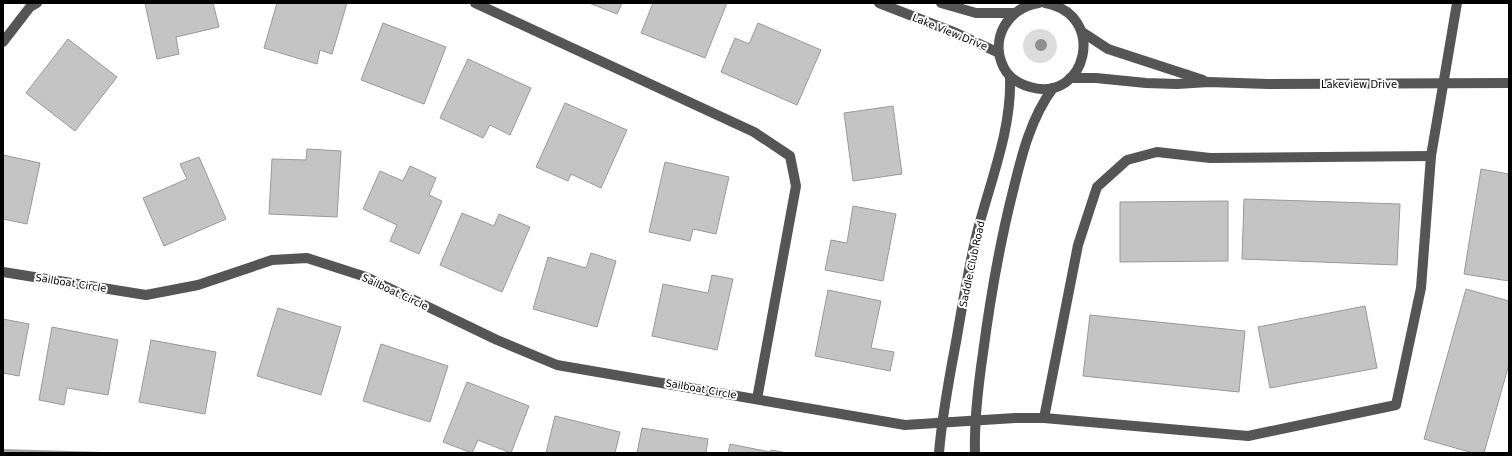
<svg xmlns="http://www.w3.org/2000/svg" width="1512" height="456" font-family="'DejaVu Sans',sans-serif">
<rect width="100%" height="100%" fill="#fff"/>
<circle fill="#dcdcdc" cx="1040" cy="46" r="17"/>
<path fill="#a3a3a3" d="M3 449 137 453H3Z"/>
<g fill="#c4c4c4" stroke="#999">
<path d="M145 3H213L219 27 176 37 179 54 157 59Z"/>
<path d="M277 3H347L332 54 320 50 317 64 264 48Z"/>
<path d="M589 3H622L617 14Z"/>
<path d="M653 3H727L705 58 641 33Z"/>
<path d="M383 23 446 47 424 104 361 80Z"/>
<path d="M758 23 821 50 797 105 721 72 735 38 749 44Z"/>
<path d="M68 39 117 77 75 131 26 93Z"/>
<path d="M468 59 531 88 510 135 490 125 483 138 440 118Z"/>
<path d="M565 103 627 130 601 188 571 174 568 181 536 167Z"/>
<path d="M893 106 902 174 853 181 844 113Z"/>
<path d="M307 149 341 151 337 217 269 214 272 159 306 160Z"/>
<path d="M3 155 40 163 27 224 3 219Z"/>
<path d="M199 157 226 219 164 246 143 198 187 179 180 164Z"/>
<path d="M665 162 729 177 716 234 693 229 690 241 649 232Z"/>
<path d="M410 166 436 178 429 195 442 201 419 254 390 241 397 225 363 209 380 171 403 181Z"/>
<path d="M1481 169 1509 174V281L1464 274Z"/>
<path d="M1244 199 1400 204 1397 265 1242 259Z"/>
<path d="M1228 201V261L1120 262V202Z"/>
<path d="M853 206 896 214 883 281 825 270 831 240 847 243Z"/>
<path d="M462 213 494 226 499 214 530 227 502 292 440 265Z"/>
<path d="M591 253 616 261 597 327 533 309 548 257 586 268Z"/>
<path d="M712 275 733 279 717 350 652 336 663 284 708 293Z"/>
<path d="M1466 289 1509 301V364L1484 453H1473L1424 439Z"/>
<path d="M828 290 881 301 871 348 894 352 890 371 815 356Z"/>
<path d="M1365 306 1377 368 1270 388 1258 327Z"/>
<path d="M278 308 341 327 321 395 257 376Z"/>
<path d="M1090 315 1245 331 1239 392 1083 376Z"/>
<path d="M3 319 29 324 19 376 3 373Z"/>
<path d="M52 327 118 340 108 395 67 388 64 405 39 400Z"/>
<path d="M151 340 216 352 205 414 139 402Z"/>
<path d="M381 344 448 366 430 422 363 401Z"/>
<path d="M467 382 529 406 511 453 478 440 472 453 443 442Z"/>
<path d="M555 416 620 432 615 453H546Z"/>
<path d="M642 428 708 439 706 453H637Z"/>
<path d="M730 444 770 452 771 450 787 453H728Z"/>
</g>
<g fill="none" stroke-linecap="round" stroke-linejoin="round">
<g stroke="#555" stroke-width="10">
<path d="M475 3 754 132 790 156 796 186 757 399"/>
<path d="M879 3 956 33 999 53"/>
<path d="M941 3 976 13H1014"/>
<path d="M1039 3C1008 7 989 39 1004 68 1009 78 1020 84 1030 87 1087 104 1108 14 1045 3"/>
<path d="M1082 32 1108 49 1203 80"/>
<path d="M3 42 30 7 37 3"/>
<path d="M1070 78H1096L1146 83 1177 84 1209 82 1268 84 1509 83"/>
<path d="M3 272 146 295 198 285 272 260 307 258 366 277 497 340 557 365 905 425 1015 418H1044L1248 436 1396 405 1421 288 1431 156 1457 3"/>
<path d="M1044 418 1078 245 1097 187 1127 160 1157 152 1210 158 1431 156"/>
<path d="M939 453C942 415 949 379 956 342 962 307 968 271 976 237 989 184 1012 131 1010 77"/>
<path d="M975 453C974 419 978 387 983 353 990 300 999 247 1012 195 1021 158 1030 119 1053 88"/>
</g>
</g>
<circle fill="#8f8f8f" cx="1041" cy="45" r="6"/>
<g text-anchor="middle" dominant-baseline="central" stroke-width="4" stroke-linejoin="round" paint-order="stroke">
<g font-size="10" fill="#000" stroke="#fff">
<text transform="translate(950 32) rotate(22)">Lake View Drive</text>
<text x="1359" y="84">Lakeview Drive</text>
<text transform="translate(972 264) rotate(-78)">Saddle Club Road</text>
<text transform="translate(71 283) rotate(9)">Sailboat Circle</text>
<text transform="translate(395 292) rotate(25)">Sailboat Circle</text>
<text transform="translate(701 389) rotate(10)">Sailboat Circle</text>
</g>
</g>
<rect width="1512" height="456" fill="none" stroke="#000000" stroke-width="8"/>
</svg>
